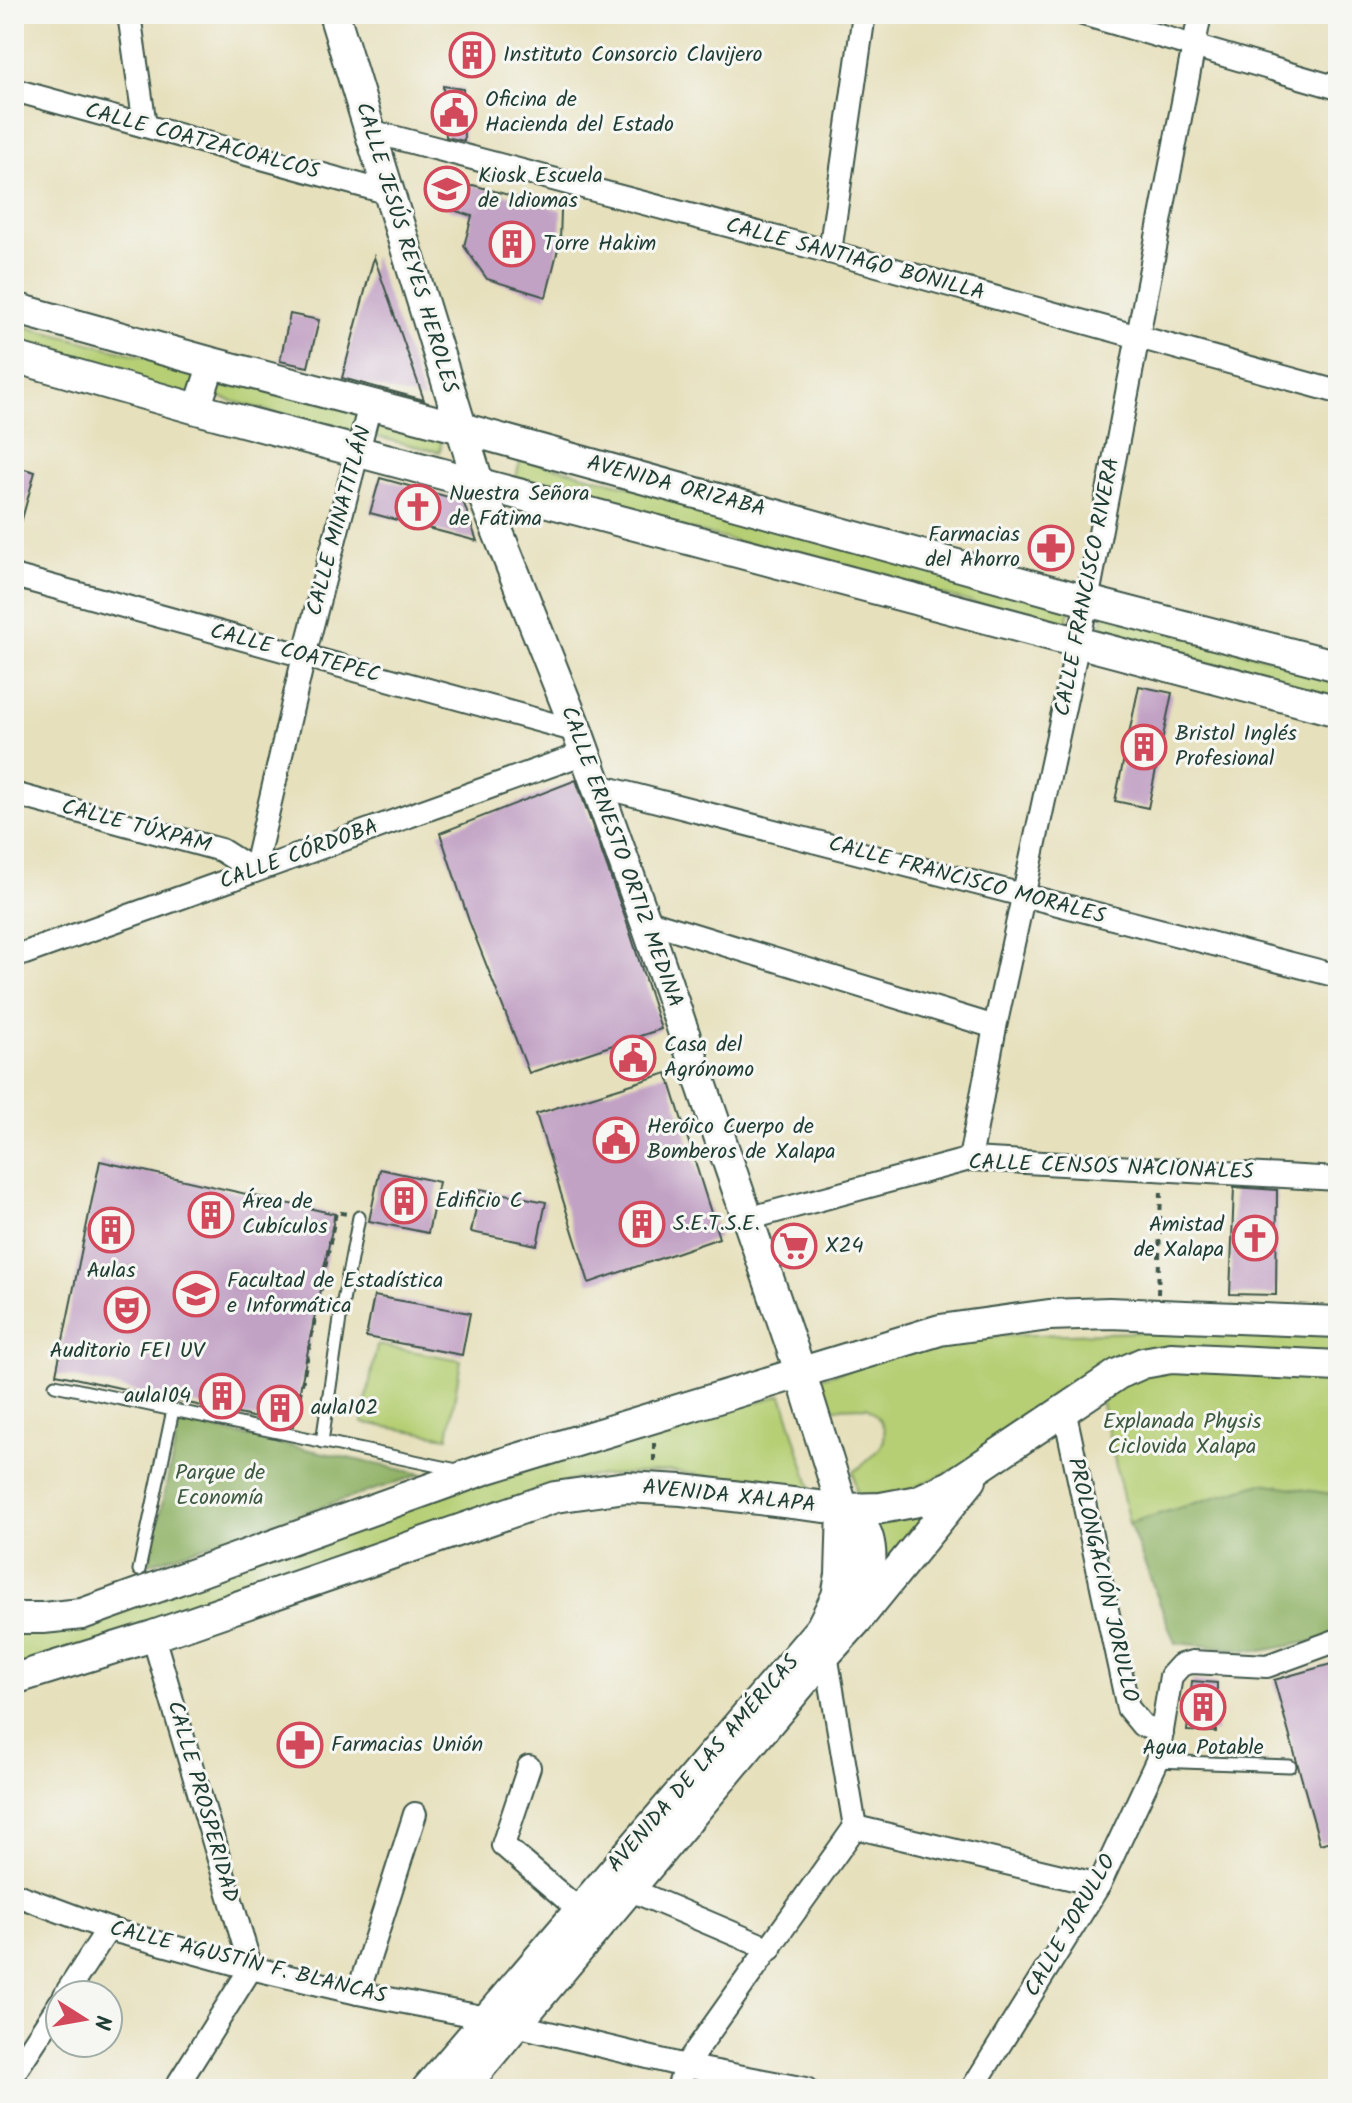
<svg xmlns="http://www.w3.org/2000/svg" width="1352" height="2103" font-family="Kalam,sans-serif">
<rect width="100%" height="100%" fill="#f6f6f2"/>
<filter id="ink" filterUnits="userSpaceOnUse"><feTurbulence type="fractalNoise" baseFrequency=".0125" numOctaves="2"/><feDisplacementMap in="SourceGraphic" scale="16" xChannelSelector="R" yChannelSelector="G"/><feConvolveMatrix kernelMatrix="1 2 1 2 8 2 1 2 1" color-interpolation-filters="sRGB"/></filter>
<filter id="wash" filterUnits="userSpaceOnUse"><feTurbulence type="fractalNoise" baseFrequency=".006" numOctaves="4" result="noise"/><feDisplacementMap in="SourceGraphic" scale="32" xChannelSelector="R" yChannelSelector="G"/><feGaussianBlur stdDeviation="1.8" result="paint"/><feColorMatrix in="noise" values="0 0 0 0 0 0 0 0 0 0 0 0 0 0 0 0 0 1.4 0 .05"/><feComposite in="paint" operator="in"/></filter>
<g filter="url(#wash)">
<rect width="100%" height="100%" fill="#e6e0bc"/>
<g fill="#b6cf74" stroke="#6a8654" stroke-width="2">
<path d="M14 324 200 371 191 397 14 349Z"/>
<path d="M215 373 361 413 354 436 208 394Z"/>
<path d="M380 410 444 426 440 452 373 436Z"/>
<path d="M521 458 1071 604 1066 627 514 484Z"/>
<path d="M1104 614 1338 677V704L1098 640Z"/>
<path d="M1260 1329 1338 1330V1358L1159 1351 976 1460 898 1495H857L853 1472C880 1453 901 1434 867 1407L832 1408 820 1378 961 1337Z"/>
<path d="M377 1345 461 1360 448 1437 362 1423Z"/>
<path d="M1135 1366 1338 1369V1495L1262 1484 1129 1523 1097 1383Z"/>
<path d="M782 1395 812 1492 671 1471 582 1477 14 1674V1624L580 1452Z"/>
<path d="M953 1501 884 1581 872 1526 919 1516Z"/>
</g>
<g fill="#90b266" stroke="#58784d" stroke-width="2">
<path d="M180 1422 422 1474 149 1564Z"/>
<path d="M1262 1483 1338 1495V1637L1261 1651 1175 1643 1129 1523Z"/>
</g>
<g id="blocks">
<g fill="#c1a1c4">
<path d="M443 86 463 89 464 141 446 137Z"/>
<path d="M473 185 561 210 560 241 546 297 487 279 464 246 472 216 440 206Z"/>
<path d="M374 257 424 400 342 378Z"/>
<path d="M290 314 319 320 308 367 280 361Z"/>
<path d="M14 466 35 472 19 530H14Z"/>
<path d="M380 478 463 501 477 541 370 513Z"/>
<path d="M1139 686 1172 693 1148 808 1115 801Z"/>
<path d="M576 780 627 923 661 1029 529 1073 469 921 440 833Z"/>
<path d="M667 1073 719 1238 589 1283 536 1114Z"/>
<path d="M100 1161 335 1214 293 1426 56 1374Z"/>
<path d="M380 1169 439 1182 428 1233 369 1221Z"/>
<path d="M1234 1187 1277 1190 1276 1295 1230 1294Z"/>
<path d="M480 1189 546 1202 537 1245 471 1232Z"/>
<path d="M374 1296 470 1313 462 1355 366 1337Z"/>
<path d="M1338 1662V1839L1320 1844 1274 1680Z"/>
<path d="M1192 1681 1217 1683 1216 1732 1187 1731Z"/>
</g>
</g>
</g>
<g filter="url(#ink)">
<use href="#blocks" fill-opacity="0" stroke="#3d5548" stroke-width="2"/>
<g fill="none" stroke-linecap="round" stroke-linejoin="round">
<g stroke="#3d5548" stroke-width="15">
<g id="service">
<path d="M55 1385 457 1470"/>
<path d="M322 1442 341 1312 359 1217"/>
<path d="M139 1570 173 1410"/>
<path d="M1157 1761 1290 1766"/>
</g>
</g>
<g stroke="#3d5548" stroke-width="26">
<g id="minor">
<path d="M129 14 145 126"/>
<path d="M1083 14 1338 88"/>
<path d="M14 90 389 193"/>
<path d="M370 131 830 252 1338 392"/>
<path d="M830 252 864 14"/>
<path d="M14 576 577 731"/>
<path d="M595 785 1338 976"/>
<path d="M14 794 221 850 254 871 304 656 370 405"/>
<path d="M645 920 995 1027"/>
<path d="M14 957 585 753"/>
<path d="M970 1159 995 1027 1087 601 1200 14"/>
<path d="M747 1219 970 1159 1338 1179"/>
<path d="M1064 1409 1128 1708 1142 1725 1162 1733"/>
<path d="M153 1636 251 1968 175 2089"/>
<path d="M529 1767 503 1845 579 1910"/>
<path d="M855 1827 1099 1885"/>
<path d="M631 1890 770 1949"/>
<path d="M14 1894 108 1929 251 1968 358 1993 487 2018 685 2066 806 2089"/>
<path d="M358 1993 415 1814"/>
<path d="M65 1995 108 1929"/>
<path d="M14 2073 60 2003"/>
<path d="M678 2089 685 2066 855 1827 826 1654"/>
<path d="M972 2089 1099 1885 1157 1761 1171 1676 1181 1665 1192 1662 1267 1666 1338 1640"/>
</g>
</g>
<g stroke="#3d5548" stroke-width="30">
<path id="tertiary" d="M197 409 212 363"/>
</g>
<g stroke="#3d5548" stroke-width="34">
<g id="secondary">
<path d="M334 14 478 482 577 731 645 920 800 1371 843 1509 841 1575 837 1596 821 1628 427 2089"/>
<path d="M14 308 212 363 461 428 1087 601 1338 666"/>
<path d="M14 357 197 409 1338 711"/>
<path d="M843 1509C848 1512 854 1516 858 1521 879 1542 869 1586 860 1610"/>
<path d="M14 1618H43L82 1614 488 1468 940 1330 1049 1315 1109 1313 1338 1322"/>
<path d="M14 1679 153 1636 555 1497 626 1487 682 1490 843 1509 881 1508 918 1501 951 1486 1118 1374 1143 1363 1171 1358 1338 1366"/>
<path d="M462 2089 826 1654 857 1620 971 1480"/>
</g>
</g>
<g stroke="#3d5548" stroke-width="4" stroke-dasharray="6 6" stroke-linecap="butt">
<path d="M1158 1294 1161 1190"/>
<path d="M295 1420 336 1212 347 1214"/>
<path d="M654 1443V1467"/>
</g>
<use href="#service" stroke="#fff" stroke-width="11"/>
<use href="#minor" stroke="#fff" stroke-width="22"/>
<use href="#tertiary" stroke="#fff" stroke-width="26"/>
<use href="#secondary" stroke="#fff" stroke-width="30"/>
</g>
</g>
<defs>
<g id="building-ring" transform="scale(2.3)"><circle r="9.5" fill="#f6f6f2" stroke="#d1495b" stroke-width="1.5"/><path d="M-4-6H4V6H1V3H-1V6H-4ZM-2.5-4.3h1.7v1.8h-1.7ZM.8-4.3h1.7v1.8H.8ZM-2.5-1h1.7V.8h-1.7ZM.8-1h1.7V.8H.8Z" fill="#d1495b"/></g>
<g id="civic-ring" transform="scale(2.3)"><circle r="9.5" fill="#f6f6f2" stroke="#d1495b" stroke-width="1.5"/><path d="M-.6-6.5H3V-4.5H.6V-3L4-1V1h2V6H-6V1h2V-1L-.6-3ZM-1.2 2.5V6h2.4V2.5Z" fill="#d1495b"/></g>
<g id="school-ring" transform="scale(2.3)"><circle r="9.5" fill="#f6f6f2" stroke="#d1495b" stroke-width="1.5"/><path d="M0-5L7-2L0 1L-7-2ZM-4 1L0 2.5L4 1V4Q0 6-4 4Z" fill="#d1495b"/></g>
<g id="church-ring" transform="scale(2.3)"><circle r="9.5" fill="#f6f6f2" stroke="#d1495b" stroke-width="1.5"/><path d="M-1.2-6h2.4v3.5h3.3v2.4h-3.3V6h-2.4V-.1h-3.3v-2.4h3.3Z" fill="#d1495b"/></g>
<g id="pharmacy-ring" transform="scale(2.3)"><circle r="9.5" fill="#f6f6f2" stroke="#d1495b" stroke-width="1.5"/><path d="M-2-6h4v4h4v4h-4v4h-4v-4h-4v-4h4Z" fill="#d1495b"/></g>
<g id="supermarket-ring" transform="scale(2.3)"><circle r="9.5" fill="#f6f6f2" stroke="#d1495b" stroke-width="1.5"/><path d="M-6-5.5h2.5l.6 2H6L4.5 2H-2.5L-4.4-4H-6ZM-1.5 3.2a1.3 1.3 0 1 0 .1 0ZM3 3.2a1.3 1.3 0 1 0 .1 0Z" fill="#d1495b"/></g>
<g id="university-ring" transform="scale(2.3)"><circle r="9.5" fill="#f6f6f2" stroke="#d1495b" stroke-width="1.5"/><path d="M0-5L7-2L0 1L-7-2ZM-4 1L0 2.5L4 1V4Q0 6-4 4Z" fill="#d1495b"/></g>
<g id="theatre-ring" transform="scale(2.3)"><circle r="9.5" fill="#f6f6f2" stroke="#d1495b" stroke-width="1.5"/><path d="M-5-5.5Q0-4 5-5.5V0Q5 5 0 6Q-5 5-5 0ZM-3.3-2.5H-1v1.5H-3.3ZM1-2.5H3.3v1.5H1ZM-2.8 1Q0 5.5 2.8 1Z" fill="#d1495b"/></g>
</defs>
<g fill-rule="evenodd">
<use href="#building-ring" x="472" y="55"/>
<use href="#civic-ring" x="454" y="113"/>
<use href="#school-ring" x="447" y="189"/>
<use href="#building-ring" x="512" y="244"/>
<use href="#church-ring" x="418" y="507"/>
<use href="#pharmacy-ring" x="1051" y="548"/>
<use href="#building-ring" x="1144" y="747"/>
<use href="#civic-ring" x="633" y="1058"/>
<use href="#civic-ring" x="616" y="1140"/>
<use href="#building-ring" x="404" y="1201"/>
<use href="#building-ring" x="211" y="1215"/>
<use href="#building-ring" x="642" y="1224"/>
<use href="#building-ring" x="111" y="1230"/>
<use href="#church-ring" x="1255" y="1238"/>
<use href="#supermarket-ring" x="794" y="1246"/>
<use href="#university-ring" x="196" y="1294"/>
<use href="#theatre-ring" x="127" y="1310"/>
<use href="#building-ring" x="222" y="1396"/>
<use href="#building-ring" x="280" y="1408"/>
<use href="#building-ring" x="1203" y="1707"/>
<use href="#pharmacy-ring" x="300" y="1745"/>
</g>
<g text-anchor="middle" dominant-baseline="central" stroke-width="6" stroke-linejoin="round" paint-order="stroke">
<g font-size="22" fill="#1f3d34" stroke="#f6f6f2" text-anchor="start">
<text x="503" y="55">Instituto Consorcio Clavijero</text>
<text x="485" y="100">Oficina de<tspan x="485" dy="25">Hacienda del Estado</tspan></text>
<text x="478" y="176">Kiosk Escuela<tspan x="478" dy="25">de Idiomas</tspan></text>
<text x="543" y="244">Torre Hakim</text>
<text x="449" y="494">Nuestra Señora<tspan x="449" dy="25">de Fátima</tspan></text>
<text x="1020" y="535" text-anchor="end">Farmacias<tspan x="1020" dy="25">del Ahorro</tspan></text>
<text x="1175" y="734">Bristol Inglés<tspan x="1175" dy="25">Profesional</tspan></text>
<text x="664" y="1045">Casa del<tspan x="664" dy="25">Agrónomo</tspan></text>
<text x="647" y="1127">Heróico Cuerpo de<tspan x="647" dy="25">Bomberos de Xalapa</tspan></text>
<text x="435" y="1201">Edificio C</text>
<text x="242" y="1202">Área de<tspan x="242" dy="25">Cubículos</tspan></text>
<text x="673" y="1224">S.E.T.S.E.</text>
<text x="1224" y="1225" text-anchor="end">Amistad<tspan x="1224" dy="25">de Xalapa</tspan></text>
<text x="825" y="1246">X24</text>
<text x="111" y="1271" text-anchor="middle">Aulas</text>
<text x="227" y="1281">Facultad de Estadística<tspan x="227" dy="25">e Informática</tspan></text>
<text x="127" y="1351" text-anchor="middle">Auditorio FEI UV</text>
<text x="191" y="1396" text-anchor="end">aula104</text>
<text x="311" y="1408">aula102</text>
<text x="331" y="1745">Farmacias Unión</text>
<text x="1203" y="1748" text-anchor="middle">Agua Potable</text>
</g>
<g font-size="22" fill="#1f3d34" stroke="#f6f6f2">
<text transform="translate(202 142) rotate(15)">CALLE COATZACOALCOS</text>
<text transform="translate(406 248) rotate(73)">CALLE JESÚS REYES HEROLES</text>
<text transform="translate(855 260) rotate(15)">CALLE SANTIAGO BONILLA</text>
<text transform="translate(676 487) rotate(15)">AVENIDA ORIZABA</text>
<text transform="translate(340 521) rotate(-75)">CALLE MINATITLÁN</text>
<text transform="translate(1088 587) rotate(-79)">CALLE FRANCISCO RIVERA</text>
<text transform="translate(295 654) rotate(15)">CALLE COATEPEC</text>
<text transform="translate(136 827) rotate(15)">CALLE TÚXPAM</text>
<text transform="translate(299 855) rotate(-20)">CALLE CÓRDOBA</text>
<text transform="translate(621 857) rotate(70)">CALLE ERNESTO ORTIZ MEDINA</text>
<text transform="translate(967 881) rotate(15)">CALLE FRANCISCO MORALES</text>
<text transform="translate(1111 1168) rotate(2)">CALLE CENSOS NACIONALES</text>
<text transform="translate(729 1497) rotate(6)">AVENIDA XALAPA</text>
<text transform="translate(1102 1580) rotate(77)">PROLONGACIÓN JORULLO</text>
<text transform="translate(704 1764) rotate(-49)">AVENIDA DE LAS AMÉRICAS</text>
<text transform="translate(202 1802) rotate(74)">CALLE PROSPERIDAD</text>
<text transform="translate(1071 1926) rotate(-60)">CALLE JORULLO</text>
<text transform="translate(248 1963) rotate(14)">CALLE AGUSTÍN F. BLANCAS</text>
</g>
<g font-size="22" fill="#3d5a41" stroke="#f6f6f2">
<text x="1182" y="1422">Explanada Physis<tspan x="1182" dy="25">Ciclovida Xalapa</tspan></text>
<text x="220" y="1473">Parque de<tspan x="220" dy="25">Economía</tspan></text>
</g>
</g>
<rect width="1352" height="2103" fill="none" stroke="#f6f6f2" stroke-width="48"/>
<g transform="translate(84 2019) rotate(101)"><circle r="38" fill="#f6f6f2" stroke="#a0aca6" stroke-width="2"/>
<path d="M0-6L14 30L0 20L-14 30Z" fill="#d1495b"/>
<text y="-12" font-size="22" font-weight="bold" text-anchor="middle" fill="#1f3d34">N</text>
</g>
</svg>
